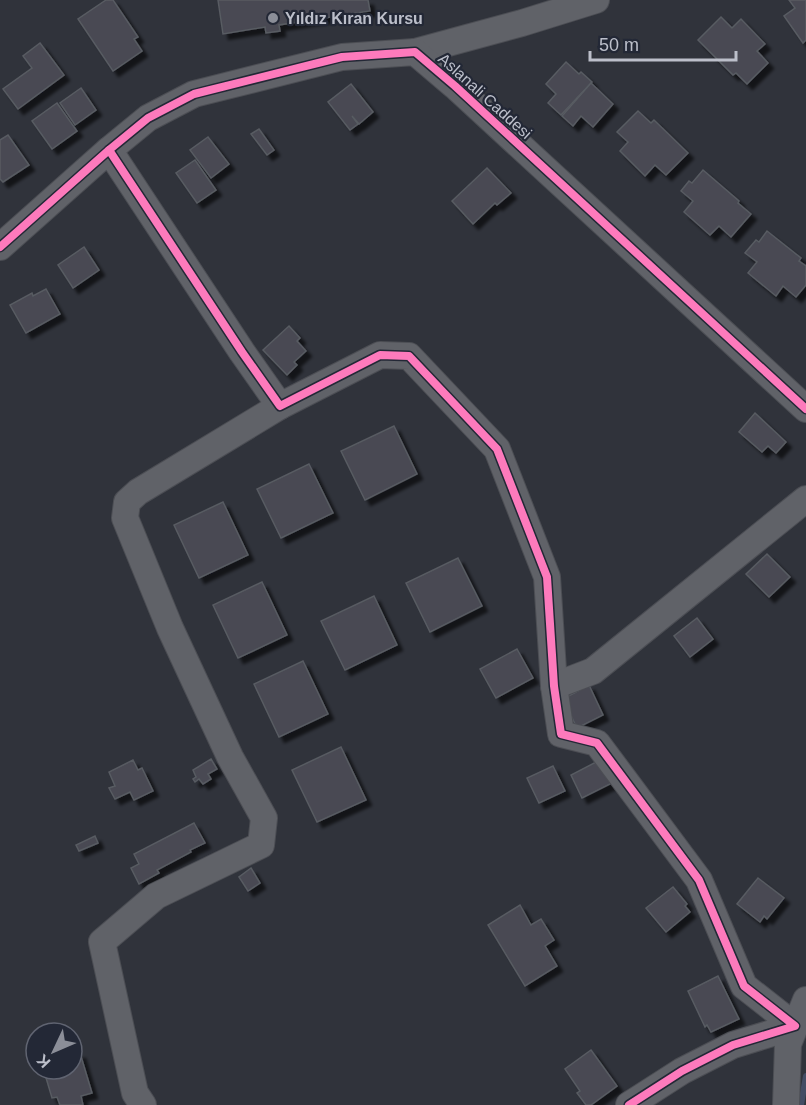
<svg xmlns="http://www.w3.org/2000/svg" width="806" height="1105" font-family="Helvetica,sans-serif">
<defs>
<filter id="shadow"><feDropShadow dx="5.5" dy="5.5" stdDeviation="1.5" flood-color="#0009"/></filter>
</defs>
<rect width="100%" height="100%" fill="#30333b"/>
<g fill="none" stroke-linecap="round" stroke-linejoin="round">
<path stroke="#434c64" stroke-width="6" d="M801 1105 806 1076"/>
</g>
<g fill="#484a52" stroke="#585b62" stroke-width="1.5" filter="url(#shadow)">
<path d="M106 0H113L138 37 134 39 142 51 113 71 78 19Z"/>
<path d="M218 0H368L370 11 279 25 280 31 266 33 265 27 223 34Z"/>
<path d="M789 0H806V40L803 43 784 16 795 8Z"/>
<path d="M721 17 732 28 741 19 765 44 757 51 768 63 747 84 736 73 733 75 698 40Z"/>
<path d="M40 43 64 75 18 109 3 89 32 68 23 56Z"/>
<path d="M566 62 579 74 581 72 592 82 561 115 548 103 556 94 546 84Z"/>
<path d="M591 83 613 104 593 127 581 116 573 126 562 116Z"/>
<path d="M351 84 373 112 359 124 352 116 358 124 350 130 328 102Z"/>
<path d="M81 88 96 110 75 125 60 103Z"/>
<path d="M57 103 77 131 52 149 32 121Z"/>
<path d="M638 111 651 123 654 120 688 153 666 175 655 165 645 176 620 151 628 142 617 132Z"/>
<path d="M259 129 274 150 267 155 251 134Z"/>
<path d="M8 135 29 165 3 182 0 179V140Z"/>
<path d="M208 137 229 164 211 178 190 150Z"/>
<path d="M195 160 216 190 197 203 176 173Z"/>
<path d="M487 168 511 193 497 205 495 203 473 224 452 201Z"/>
<path d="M703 170 739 201 738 203 751 214 731 237 719 226 710 235 684 212 693 201 681 191 689 181 692 183Z"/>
<path d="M767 231 801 258 799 261 806 266V285L796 297 783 286 776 296 748 273 757 262 745 253 756 240 759 242Z"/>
<path d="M84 247 99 270 73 288 58 265Z"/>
<path d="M46 289 60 314 26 333 10 305 32 293 33 296Z"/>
<path d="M289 326 300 338 297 341 306 351 294 362 297 365 287 375 263 350Z"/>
<path d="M755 413 786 442 776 453 768 446 762 452 739 432Z"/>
<path d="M394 426 417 474 365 500 341 451Z"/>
<path d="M309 464 333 513 281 538 257 489Z"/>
<path d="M223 502 248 555 199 578 174 525Z"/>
<path d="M767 554 790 577 769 597 746 574Z"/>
<path d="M458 558 482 606 430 632 406 583Z"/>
<path d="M262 582 287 635 238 658 213 605Z"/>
<path d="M374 596 397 645 345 670 321 621Z"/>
<path d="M697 618 713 639 690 657 674 636Z"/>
<path d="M517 649 533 678 496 698 480 669Z"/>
<path d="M303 661 328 714 279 737 254 684Z"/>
<path d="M589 685 603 715 577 728 563 699Z"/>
<path d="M341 747 366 800 317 822 292 770Z"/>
<path d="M211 759 217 769 208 774 211 779 203 784 199 779 195 782 193 779 196 777 193 770Z"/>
<path d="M133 760 138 770 142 768 153 791 134 800 130 792 115 799 109 788 115 786 109 772Z"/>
<path d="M600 760 612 783 582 798 571 775Z"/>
<path d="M553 766 565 791 539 803 527 778Z"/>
<path d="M194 823 205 843 190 850 191 852 157 870 159 873 139 884 131 868 139 864 134 854Z"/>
<path d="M95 836 98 843 79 851 76 845Z"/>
<path d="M251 868 260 883 248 891 239 877Z"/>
<path d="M758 878 784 898 767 919 764 916 760 922 737 904Z"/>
<path d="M673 887 687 904 685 906 690 912 666 932 646 908Z"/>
<path d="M520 905 531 925 541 919 554 940 545 946 557 966 525 986 488 925Z"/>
<path d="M718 976 739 1019 711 1032 707 1025 705 1027 688 991Z"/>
<path d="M591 1050 617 1086 591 1105H586L577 1093 580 1091 565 1069Z"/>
<path d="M80 1053 92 1093 81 1096 83 1105H60L57 1097 52 1098 44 1071 50 1069H72V1055Z"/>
</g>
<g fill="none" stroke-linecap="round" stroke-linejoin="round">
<g stroke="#4c4e54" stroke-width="28">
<g id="minor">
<path d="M415 52 522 23 596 0"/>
<path d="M109 150 242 352 280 406 380 355 409 356 497 449 547 577 554 686 561 734 597 743 699 880 744 986 795 1026 733 1045 682 1071 629 1105"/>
<path d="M0 247 109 150 148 118 194 94 342 57 415 52 455 86 806 409"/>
<path d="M554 686 593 671 806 499"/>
<path d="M143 1105 135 1093 102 942 156 896 261 845 264 818 230 757 170 628 125 518 127 502 138 492 280 406"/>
<path d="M786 1105 788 1044 806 1000"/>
</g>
</g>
<use href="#minor" stroke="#606268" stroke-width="26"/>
<g stroke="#232836" stroke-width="11">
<g id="cycleway">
<path d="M109 150 242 352 280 406 380 355 409 356 497 449 547 577 554 686 561 734 597 743 699 880 744 986 795 1026 733 1045 682 1071 629 1105"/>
<path d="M0 247 109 150 148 118 194 94 342 57 415 52 455 86 806 409"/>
</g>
</g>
<use href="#cycleway" stroke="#fd7abc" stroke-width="8"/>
</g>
<circle fill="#8b8e98" stroke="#232836" stroke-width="2" cx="273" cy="18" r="6"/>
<g text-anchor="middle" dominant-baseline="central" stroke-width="4.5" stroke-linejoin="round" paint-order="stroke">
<g font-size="16" font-weight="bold" fill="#bcbfca" stroke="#232836" text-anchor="start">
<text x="285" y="18">Yıldız Kıran Kursu</text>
</g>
<g font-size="16" fill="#bcbfca" stroke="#232836">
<text transform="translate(485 96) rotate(42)">Aslanali Caddesi</text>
</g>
</g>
<g transform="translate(54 1051) rotate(226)"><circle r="28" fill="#232836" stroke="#606471" stroke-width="1.5"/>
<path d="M0-4.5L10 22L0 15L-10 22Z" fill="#8b8e98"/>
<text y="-9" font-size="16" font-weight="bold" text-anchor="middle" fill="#bcbfca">K</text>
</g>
<path d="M590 51v9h146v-9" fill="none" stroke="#bcbfca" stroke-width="3"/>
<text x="599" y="51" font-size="18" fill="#bcbfca" stroke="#232836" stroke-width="4.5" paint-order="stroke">50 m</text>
</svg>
